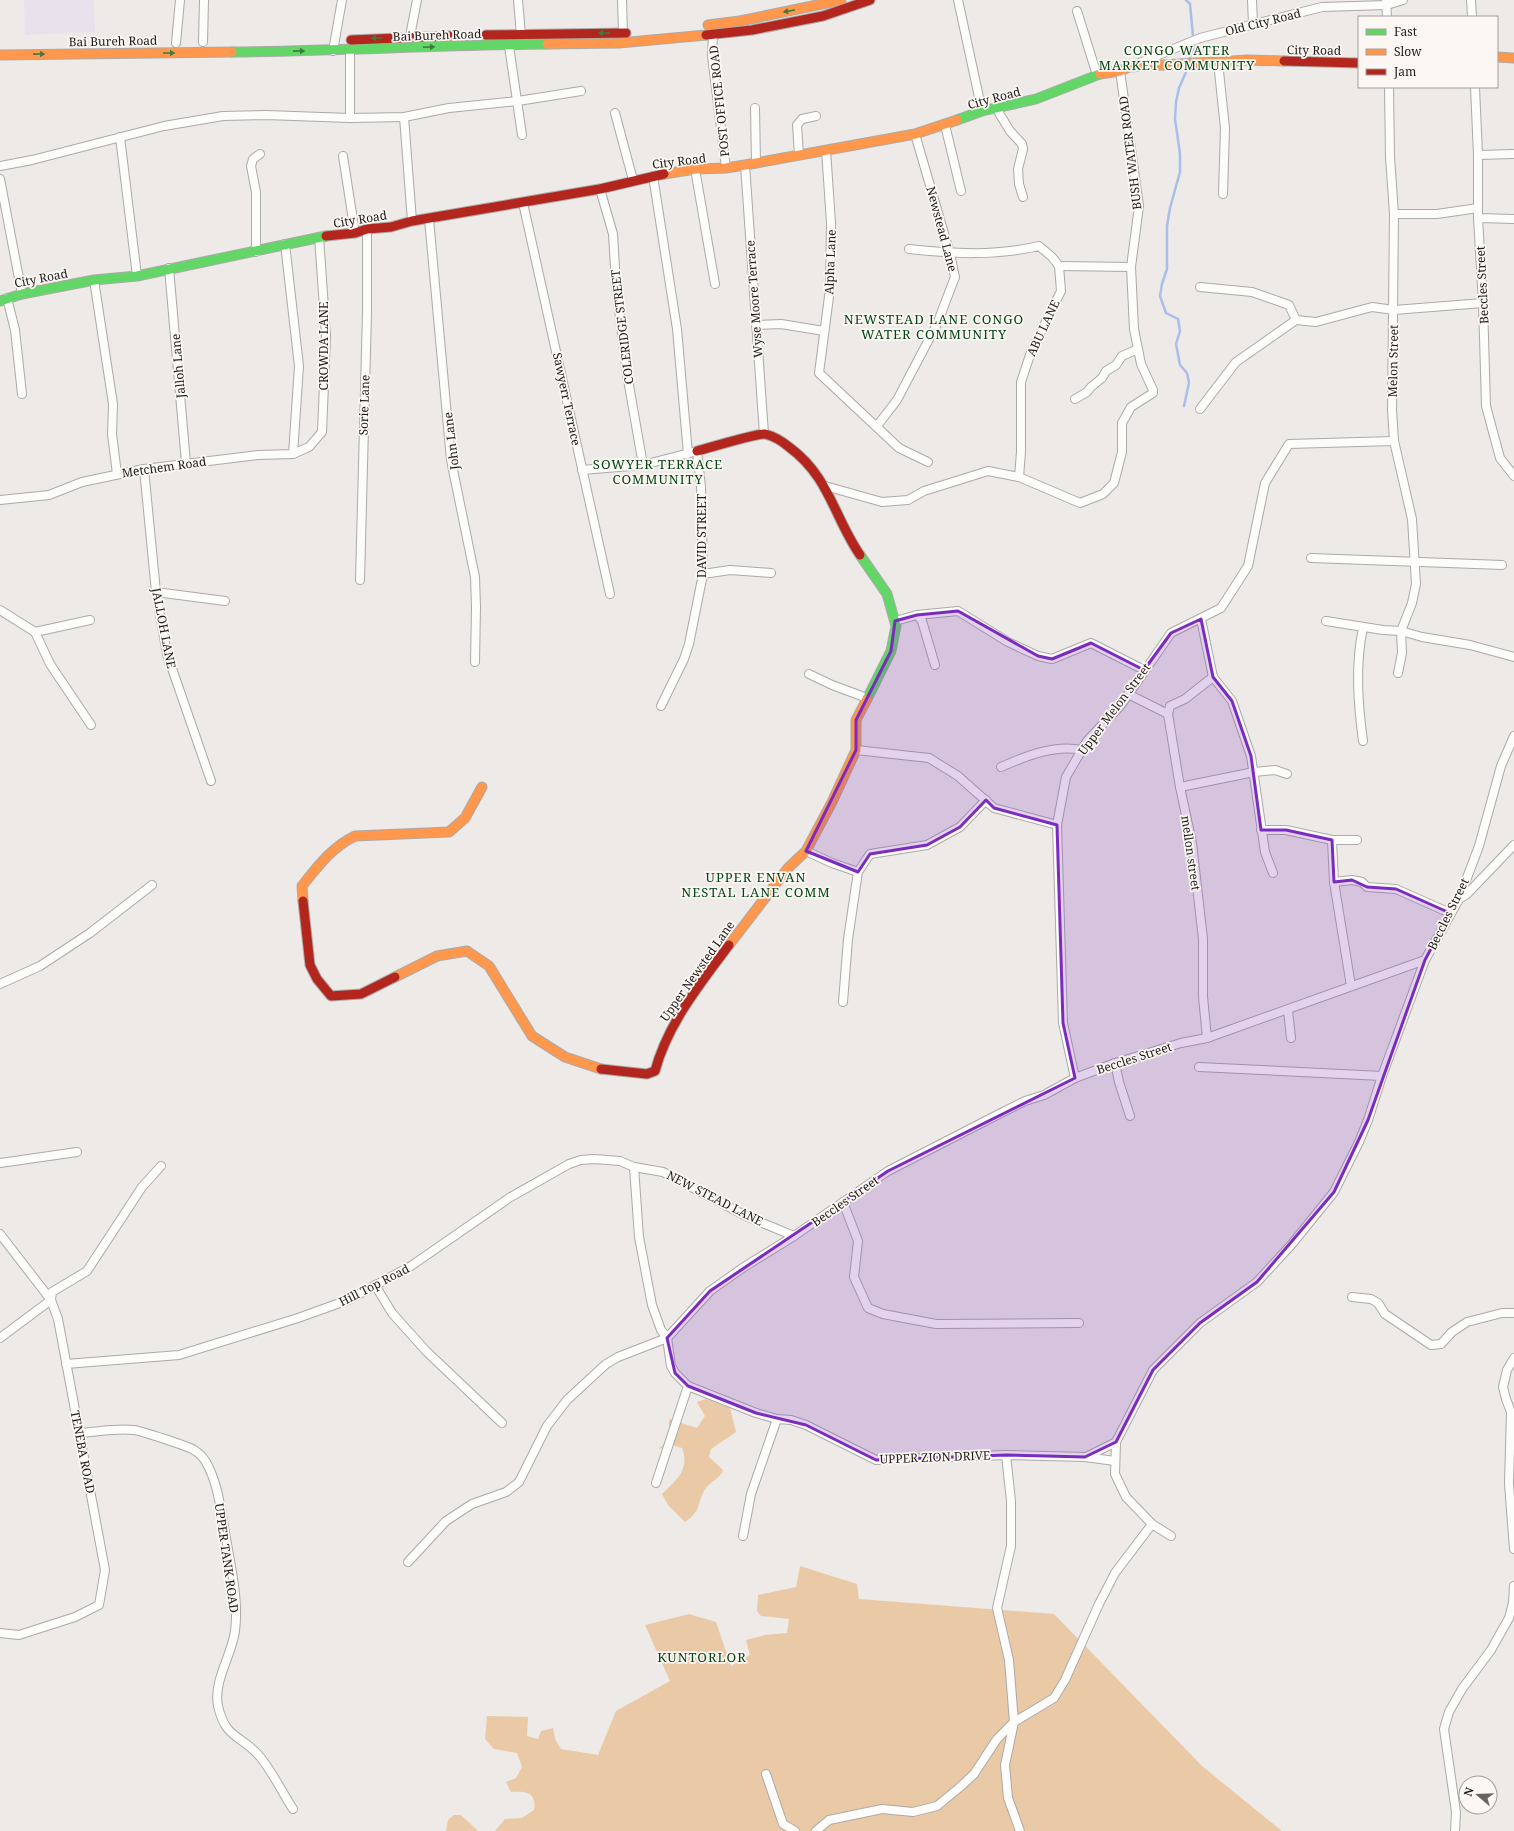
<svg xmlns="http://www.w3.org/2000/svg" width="1514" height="1831" font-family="'Noto Serif',serif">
<rect width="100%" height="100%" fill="#edeae7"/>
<path fill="#e9e2ec" d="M24 0H94L95 32 25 35Z"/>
<g fill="#eac9a7">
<path d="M706 1399 730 1408 736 1432 711 1449 709 1457 723 1470C720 1479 711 1481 706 1488 696 1502 703 1510 685 1522L668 1505 662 1494C677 1480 690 1469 682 1448L672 1445 658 1449 666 1443 669 1431V1419L697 1428 705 1416 697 1402Z"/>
<path d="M800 1566 857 1584 859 1599 1054 1614 1202 1766 1282 1831H495L505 1819 522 1818 534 1810C537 1792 526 1791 511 1792L506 1782 516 1778 522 1767 517 1753 494 1749 485 1739 487 1716 528 1717 527 1736 538 1739 541 1731 553 1728 555 1739 561 1749 598 1755 616 1711 670 1681 645 1625 689 1614 716 1622 731 1666 750 1655 746 1640 765 1635 787 1633 789 1619 761 1616 757 1611 758 1595 796 1587Z"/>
<path d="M454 1815H461L478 1831H446L448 1820Z"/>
</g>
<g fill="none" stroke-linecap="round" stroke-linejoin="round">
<g stroke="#aabeec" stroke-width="2.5">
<path d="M1186 0 1190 4 1193 36"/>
<path d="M1189 59 1195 46"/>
<path d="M1184 406 1189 383 1187 373 1180 365 1176 344 1180 331 1178 319 1166 313 1160 296 1162 284 1167 269V226L1170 208 1180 172V154L1175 119 1176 102 1179 88 1186 72"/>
</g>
<g stroke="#acaaa8" stroke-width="10">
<g id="street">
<path d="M518 0 521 35"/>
<path d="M622 0 623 33"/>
<path d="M958 0 982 111"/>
<path d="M1252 0 1253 24"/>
<path d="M1386 0 1387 17"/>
<path d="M1471 0 1472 17"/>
<path d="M1077 11 1097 75"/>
<path d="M713 35 712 56 726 168"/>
<path d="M410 36 417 0"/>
<path d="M203 42 204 0"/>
<path d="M176 43 180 0"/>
<path d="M509 46 522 135"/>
<path d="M333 51 342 0"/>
<path d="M1218 62 1225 128 1223 194"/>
<path d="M1137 64 1200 38 1322 7 1387 5 1403 0"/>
<path d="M1389 87 1390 157 1394 214 1392 410 1394 441 1412 519 1416 584 1412 603 1401 631 1402 653 1398 673"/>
<path d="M1475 87 1478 155V218L1483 303 1486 406 1500 458 1514 476"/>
<path d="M755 108 756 163"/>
<path d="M996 108 1010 131 1022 144 1023 149 1018 169 1019 184 1023 197"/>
<path d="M615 113 633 180"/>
<path d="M404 117 412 221"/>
<path d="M350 118V50"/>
<path d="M945 125 961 191"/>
<path d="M120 137 137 276"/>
<path d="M826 150 831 223 830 289 819 373 899 448 928 462"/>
<path d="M799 155 797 125 802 119 816 116"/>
<path d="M1478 155 1514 154"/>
<path d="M343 156 355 233"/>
<path d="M745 165 764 434"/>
<path d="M0 166 32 160 164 126 223 116 266 115 350 118 404 117 449 108 518 101 581 91"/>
<path d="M695 169 715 284"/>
<path d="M653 176 677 329 688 454"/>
<path d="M0 179 22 294"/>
<path d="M600 189 613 234 616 285 627 374 643 465"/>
<path d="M523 203 610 594"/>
<path d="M1394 214H1437L1478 208"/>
<path d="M1478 218 1514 219"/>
<path d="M429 219 451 460 475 577 476 607 475 662"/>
<path d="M285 244 299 366 293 454"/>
<path d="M909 249C953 254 996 256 1039 246L1052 257 1059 266 1061 291 1031 352 1021 382V452L1019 477"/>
<path d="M256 252V192L251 166 253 159 260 154"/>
<path d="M1059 266 1131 267"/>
<path d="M169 268 186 463"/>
<path d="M94 280 113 404 112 434 117 474"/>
<path d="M1200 287 1252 292 1289 305 1296 320"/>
<path d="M7 298 15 330 22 394"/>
<path d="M756 325 781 324 824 331"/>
<path d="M1075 399 1087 392 1091 387 1102 378 1106 371 1116 365 1122 356 1138 349"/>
<path d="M1200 409 1236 362 1296 320 1316 322 1372 307 1394 310 1483 303"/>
<path d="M877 426 897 400 937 324 955 277 950 254 915 134"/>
<path d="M144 469 156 592 167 654 211 781"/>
<path d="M582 470 643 465 697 451 701 487 703 574 689 644 684 659 661 706"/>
<path d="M825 486 882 502 908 500 924 491 988 471 1019 477 1080 503 1103 494 1114 483 1122 452V423L1131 407 1153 393V390L1141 364 1134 329 1131 267 1139 206 1120 71"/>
<path d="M0 500 49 495 82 482 144 469 258 455 293 454 309 447 322 432 326 336 319 237"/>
<path d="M1311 558 1502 565"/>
<path d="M703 574 730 570 771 573"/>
<path d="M360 580 367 313V229"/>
<path d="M156 592 225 601"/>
<path d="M0 610 35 632"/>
<path d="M917 615 958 611 1008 642 1038 656 1052 659 1091 643 1144 670"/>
<path d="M1201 619 1213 677 1232 701 1251 756 1265 852 1273 873"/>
<path d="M90 620 35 632 50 664 91 725"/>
<path d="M895 621 917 615 922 621 935 665"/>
<path d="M1326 621 1383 630 1401 631 1422 637 1470 645 1514 657"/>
<path d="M809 674 832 685 867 698"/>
<path d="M1128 694 1168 714 1180 787 1192 843 1203 939V997L1207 1038"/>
<path d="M1168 714 1170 706 1185 699 1213 677"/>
<path d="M1363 741C1358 704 1355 665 1363 628"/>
<path d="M856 750 929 758 958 776 994 808 1057 825"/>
<path d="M1001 767C1026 756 1055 744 1082 750"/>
<path d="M1180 787 1254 772 1275 770 1287 774"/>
<path d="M1261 830H1286L1332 840H1357"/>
<path d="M1332 840 1334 882 1351 986"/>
<path d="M806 851 832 863 858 872"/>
<path d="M1334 882 1352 880 1362 882 1367 887 1396 889 1450 913"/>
<path d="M1459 899 1467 894 1514 845"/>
<path d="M0 984 40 966 90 933 152 885"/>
<path d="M843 1002 848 939 858 872 870 854 927 845 960 827 986 800"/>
<path d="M1288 1010 1291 1038"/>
<path d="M1115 1063 1119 1082 1130 1116"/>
<path d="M1199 1067 1382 1076"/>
<path d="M1075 1078 1063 1023 1057 825 1066 777 1087 741 1121 705 1171 633 1221 608 1248 566 1265 483 1289 444 1394 441"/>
<path d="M0 1163 77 1152"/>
<path d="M634 1167 639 1237 652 1305 661 1330 667 1338 671 1366 675 1373 688 1386 756 1413 777 1419 791 1420 806 1425 876 1460 1006 1455 1085 1457 1115 1461"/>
<path d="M843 1202 858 1241 854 1277 868 1308 883 1314 936 1324 1079 1323"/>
<path d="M0 1234 51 1300 58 1319 105 1570 99 1605 75 1617 19 1635 0 1633"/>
<path d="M375 1285 392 1313 426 1351 502 1423"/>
<path d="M1352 1297 1371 1299 1378 1303 1385 1314 1431 1345 1441 1344 1452 1332 1467 1322 1502 1313H1514"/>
<path d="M0 1338 51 1300 52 1292 87 1271 142 1187 161 1166"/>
<path d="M1514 1358 1507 1370 1503 1387 1506 1399 1511 1412 1509 1484 1514 1549"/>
<path d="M66 1364 179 1355 298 1318 348 1300 411 1266 509 1198 569 1164 581 1160 594 1159 620 1161 634 1167 663 1172 748 1217 794 1236"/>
<path d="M79 1433C96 1432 117 1428 134 1430 141 1431 188 1446 194 1450 199 1453 203 1457 206 1462 219 1485 221 1513 226 1538 231 1568 239 1600 235 1631 232 1655 213 1681 218 1706 226 1741 242 1734 261 1758 273 1773 282 1792 293 1809"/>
<path d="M1006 1455 1011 1501V1546L997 1608 1009 1660 1014 1722 1005 1765 1008 1798 1020 1831"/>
<path d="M1086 1457 1116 1442"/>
<path d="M656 1483 688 1386"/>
<path d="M743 1536 751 1494 777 1419"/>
<path d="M1171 1536 1152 1524 1126 1497 1115 1474 1116 1442 1153 1370 1200 1323 1257 1282 1292 1244 1334 1192 1359 1142 1368 1120 1382 1076 1425 960"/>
<path d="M408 1562 446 1521 472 1504 506 1492 519 1482 547 1426 567 1400 606 1364 618 1357 667 1338 710 1291 744 1267 794 1236 888 1171 1001 1113 1025 1101 1044 1095 1075 1078 1115 1063 1181 1043 1207 1038 1425 960 1459 899 1479 846 1501 766 1514 736"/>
<path d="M766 1774 783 1824 795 1831"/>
<path d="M816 1831 829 1820 882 1809 913 1812 937 1806 960 1787 974 1774 997 1739 1014 1722 1054 1698 1065 1680 1099 1604 1115 1573 1152 1524"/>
<path d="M1455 1831 1456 1812 1444 1729 1449 1712 1462 1689 1491 1650 1509 1618 1513 1603 1514 1586"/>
</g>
</g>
<g stroke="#acaaa8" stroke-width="11">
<g id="fast">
<path d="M232 52C337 51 442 45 547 44"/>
<path d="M957 120 982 111 1036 99 1100 74"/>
<path d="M0 301 22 294 94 280 137 276 326 236"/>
<path d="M860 555 887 594 896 626 891 651 867 699"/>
</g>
</g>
<g stroke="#acaaa8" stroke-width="11">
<g id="slow">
<path d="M708 25 740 21 841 0"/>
<path d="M547 44 619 43 706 35"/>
<path d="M0 55 232 52"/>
<path d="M1497 57 1514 58"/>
<path d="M1100 74 1120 71 1129 67 1248 60 1284 61"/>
<path d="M664 174 695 169 726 168 745 165 915 134 957 120"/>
<path d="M303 901 302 886C318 866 332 847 355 836L449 832 465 818 482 787"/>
<path d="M729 945 788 868 806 851 832 802 856 750V720L867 699"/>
<path d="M395 977 437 956 467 951 489 966 532 1036 565 1057 601 1069"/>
</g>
</g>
<g stroke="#acaaa8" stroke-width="11">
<g id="jam">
<path d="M486 35 626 33"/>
<path d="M706 35 752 30 823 16 870 0"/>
<path d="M351 40 450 36"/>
<path d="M1284 61 1359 63"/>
<path d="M326 236 355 233 367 229 391 227 412 221 600 189 664 174"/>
<path d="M697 451C708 448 758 433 765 434 773 436 783 442 789 447 829 476 834 517 860 555"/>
<path d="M303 901 310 965 317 979 331 996 361 994 395 977"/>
<path d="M601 1069 647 1074 655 1071C668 1023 700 984 729 945"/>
</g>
</g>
<use href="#street" stroke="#fcfcfb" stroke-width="8"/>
<use href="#fast" stroke="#63d668" stroke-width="9"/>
<use href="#slow" stroke="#ff974d" stroke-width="9"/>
<use href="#jam" stroke="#b3261e" stroke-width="9"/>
</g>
<defs><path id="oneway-solid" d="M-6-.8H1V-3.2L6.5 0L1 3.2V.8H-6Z"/></defs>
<g fill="#407840">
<use href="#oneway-solid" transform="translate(789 11) rotate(169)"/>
<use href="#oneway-solid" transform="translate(604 33) rotate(179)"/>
<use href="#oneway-solid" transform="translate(377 38) rotate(177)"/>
<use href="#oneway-solid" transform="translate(429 47) rotate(-2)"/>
<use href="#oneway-solid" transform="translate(299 51) rotate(-1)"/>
<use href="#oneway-solid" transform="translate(169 53)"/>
<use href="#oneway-solid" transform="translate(39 54) rotate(-1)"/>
</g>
<path fill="#7b2cbf" fill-opacity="0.2" stroke="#7b2cbf" stroke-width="3" stroke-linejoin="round" d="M958 611 1038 656 1052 659 1091 643 1144 670 1171 633 1201 619 1213 677 1232 701 1251 756 1261 830H1286L1332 840 1334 882 1352 880 1367 887 1396 889 1450 913 1425 960 1368 1120 1334 1192 1257 1282 1200 1323 1153 1370 1116 1442 1085 1457 1006 1455 876 1460 806 1425 756 1413 688 1386 675 1373 667 1338 710 1291 888 1171 1075 1078 1063 1023 1057 825 994 808 986 800 960 827 927 845 870 854 858 872 806 851 856 750V720L891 651 895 621 917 615Z"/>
<g text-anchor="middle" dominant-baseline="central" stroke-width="3.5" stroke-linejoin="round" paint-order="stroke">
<g font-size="12" fill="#1d1b19" stroke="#fcf7f2">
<text transform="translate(1263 22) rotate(-14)">Old City Road</text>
<text transform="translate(437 35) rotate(-2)">Bai Bureh Road</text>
<text transform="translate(113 41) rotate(-1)">Bai Bureh Road</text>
<text transform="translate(1314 50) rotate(1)">City Road</text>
<text transform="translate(994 98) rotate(-15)">City Road</text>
<text transform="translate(719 101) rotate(-96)">POST OFFICE ROAD</text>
<text transform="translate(1130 153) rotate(-97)">BUSH WATER ROAD</text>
<text transform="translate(679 161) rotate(-7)">City Road</text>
<text transform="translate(360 219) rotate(-9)">City Road</text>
<text transform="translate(942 229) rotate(75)">Newstead Lane</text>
<text transform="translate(830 262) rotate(-88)">Alpha Lane</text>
<text transform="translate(41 278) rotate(-11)">City Road</text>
<text transform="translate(1482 285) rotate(-93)">Beccles Street</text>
<text transform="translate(754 299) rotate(-94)">Wyse Moore Terrace</text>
<text transform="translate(622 327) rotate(-97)">COLERIDGE STREET</text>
<text transform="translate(1043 328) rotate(-65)">ABU LANE</text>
<text transform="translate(323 346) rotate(-90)">CROWDA LANE</text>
<text transform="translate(1393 361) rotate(-89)">Melon Street</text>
<text transform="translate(178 366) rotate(-95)">Jalloh Lane</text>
<text transform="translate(567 399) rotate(78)">Sawyerr Terrace</text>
<text transform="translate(364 405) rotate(-88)">Sorie Lane</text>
<text transform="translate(451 441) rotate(-97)">John Lane</text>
<text transform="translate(164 467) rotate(-8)">Metchem Road</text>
<text transform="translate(701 536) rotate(-90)">DAVID STREET</text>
<text transform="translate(164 628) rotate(79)">JALLOH LANE</text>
<text transform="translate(1114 709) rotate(-53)">Upper Melon Street</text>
<text transform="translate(1191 853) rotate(82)">mellon street</text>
<text transform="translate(1448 914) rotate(-64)">Beccles Street</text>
<text transform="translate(697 971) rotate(-55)">Upper Newsted Lane</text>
<text transform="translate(1134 1058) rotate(-18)">Beccles Street</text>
<text transform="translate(715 1198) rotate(27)">NEW STEAD LANE</text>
<text transform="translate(845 1201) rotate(-35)">Beccles Street</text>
<text transform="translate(374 1285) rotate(-27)">Hill Top Road</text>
<text transform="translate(83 1452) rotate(79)">TENEBA ROAD</text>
<text transform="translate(935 1457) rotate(-2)">UPPER ZION DRIVE</text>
<text transform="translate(227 1558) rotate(82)">UPPER TANK ROAD</text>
</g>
<g font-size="13" letter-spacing="1" fill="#034616" stroke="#fcf7f2">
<text x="1177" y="50">CONGO WATER<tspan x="1177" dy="15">MARKET COMMUNITY</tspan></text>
<text x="934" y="319">NEWSTEAD LANE CONGO<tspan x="934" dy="15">WATER COMMUNITY</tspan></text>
<text x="658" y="464">SOWYER TERRACE<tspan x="658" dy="15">COMMUNITY</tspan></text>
<text x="756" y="877">UPPER ENVAN<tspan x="756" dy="15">NESTAL LANE COMM</tspan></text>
<text x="702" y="1657">KUNTORLOR</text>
</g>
</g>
<rect x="1358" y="16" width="140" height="72" fill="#fcf7f2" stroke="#a39f9b"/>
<rect x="1366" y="29" width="20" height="6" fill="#63d668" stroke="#a39f9b"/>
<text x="1394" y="36" font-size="12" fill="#1d1b19">Fast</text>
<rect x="1366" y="49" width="20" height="6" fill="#ff974d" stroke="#a39f9b"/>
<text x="1394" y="56" font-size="12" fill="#1d1b19">Slow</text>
<rect x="1366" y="69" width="20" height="6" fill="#b3261e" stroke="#a39f9b"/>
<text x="1394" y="76" font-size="12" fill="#1d1b19">Jam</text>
<g transform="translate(1478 1795) rotate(289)"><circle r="19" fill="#fcf7f2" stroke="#a39f9b"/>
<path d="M0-3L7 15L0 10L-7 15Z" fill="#666361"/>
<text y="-6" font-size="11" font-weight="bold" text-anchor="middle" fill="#1d1b19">N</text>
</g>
</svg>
